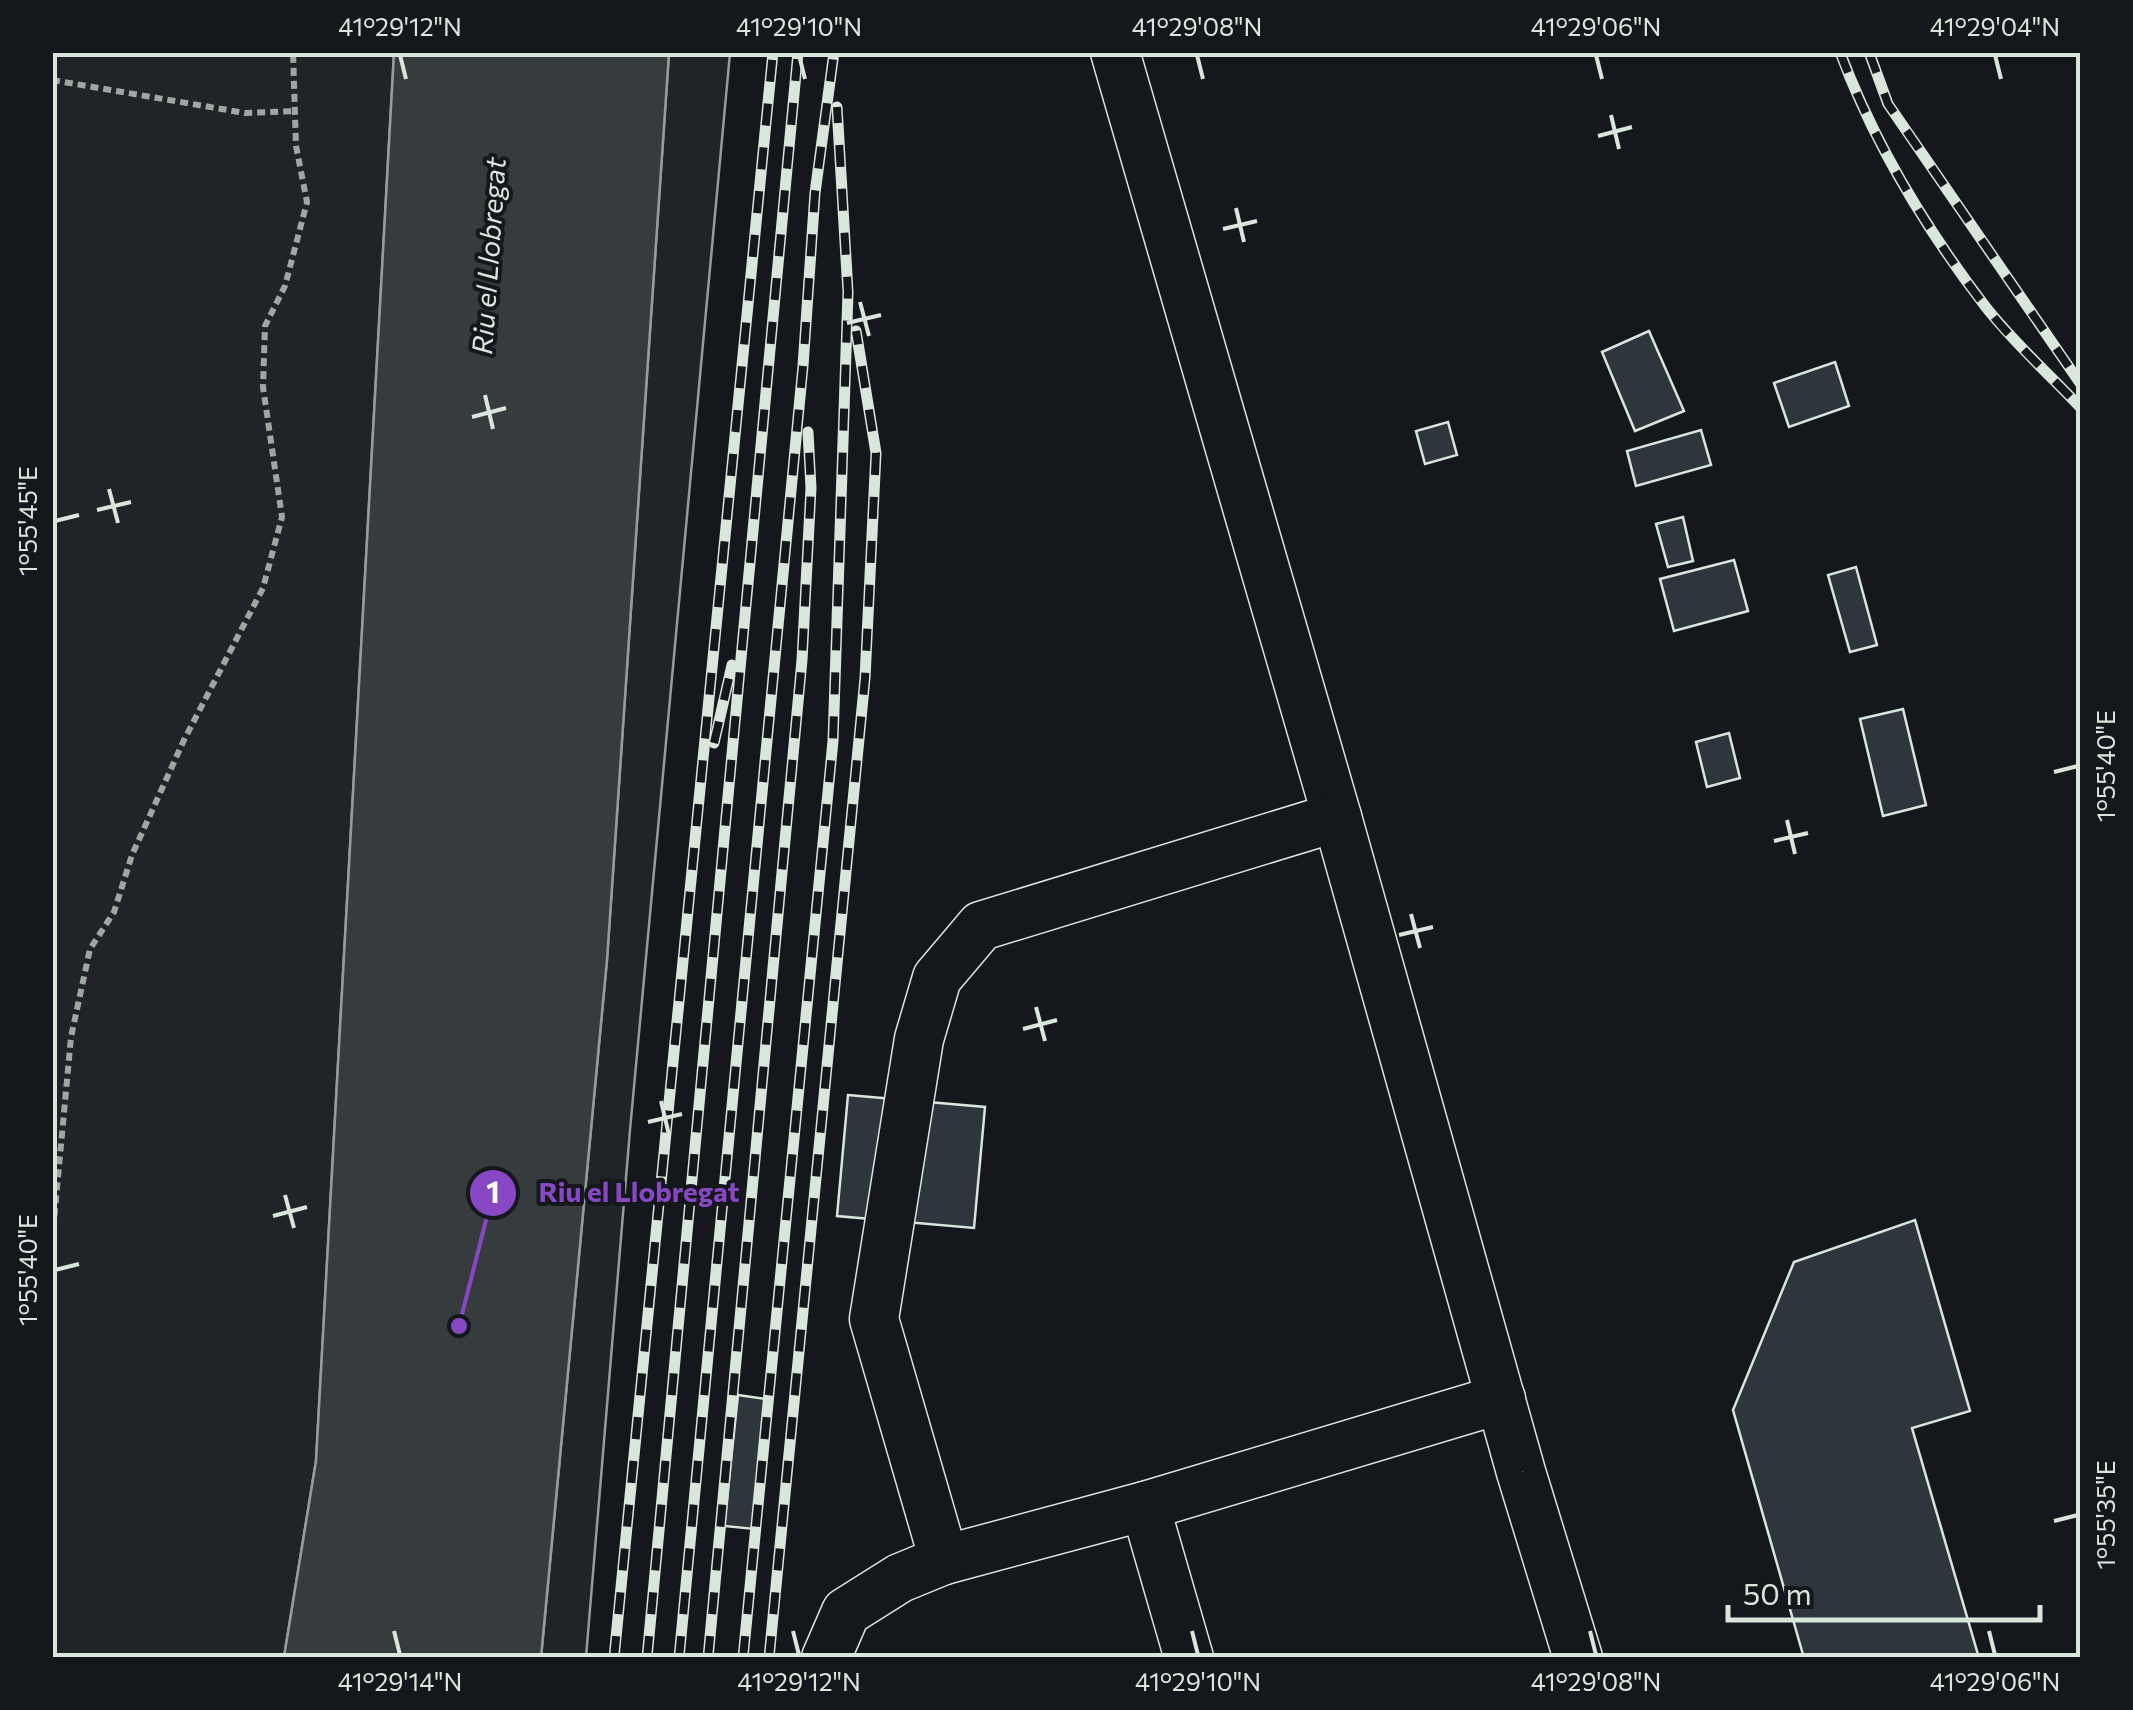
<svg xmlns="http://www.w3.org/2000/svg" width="2133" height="1710" font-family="Commissioner,sans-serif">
<rect width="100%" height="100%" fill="#14181c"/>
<g fill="#202428" stroke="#939e99" stroke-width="2.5">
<path d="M52 53H394L316 1461 284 1657H53Z"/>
<path d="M669 53H730L630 1130 586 1657 541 1658 607 960Z"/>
</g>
<path fill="#363b3e" stroke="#939e99" stroke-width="2.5" d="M394 53H669L607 960 541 1657H284L316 1461Z"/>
<g fill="#2c363c" stroke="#d8e6dc" stroke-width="2.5">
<path d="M1649 331 1684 411 1635 431 1602 352Z"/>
<path d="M1835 362 1849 406 1789 427 1774 383Z"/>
<path d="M1448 422 1457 455 1425 464 1416 431Z"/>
<path d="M1701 430 1711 465 1636 486 1627 451Z"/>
<path d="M1683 517 1693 561 1668 567 1656 524Z"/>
<path d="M1734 560 1748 611 1674 631 1660 579Z"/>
<path d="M1856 567 1877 645 1850 652 1828 575Z"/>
<path d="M1903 709 1926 805 1883 816 1860 719Z"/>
<path d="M1729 733 1740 778 1707 787 1696 742Z"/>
<path d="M848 1095 985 1107 974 1228 837 1216Z"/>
<path d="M1915 1220 1970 1411 1912 1428 1979 1658H1804L1733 1410 1794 1262Z"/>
<path d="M738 1395 766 1399 754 1529 724 1526Z"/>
</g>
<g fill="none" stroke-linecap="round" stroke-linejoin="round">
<g stroke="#d8e6dc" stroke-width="51">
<g id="minor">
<path d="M1115 52 1337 817 1521 1472 1578 1658"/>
<path d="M1145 1506 1189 1658"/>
<path d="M944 1560 1145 1506 1501 1399"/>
<path d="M826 1658 846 1612 900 1578 944 1560 874 1319 919 1039 937 978 981 926 1337 817"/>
</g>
</g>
<g stroke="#9da8a2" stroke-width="6" stroke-dasharray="8 5" stroke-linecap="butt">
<path d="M52 80 245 113 295 111"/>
<path d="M52 1242 71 1037 90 949 114 912 132 855 184 740 263 588 282 517 263 387 265 326 285 286 307 202 296 146 293 52"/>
</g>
<use href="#minor" stroke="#14181c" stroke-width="48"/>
<g stroke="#d8e6dc" stroke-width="11">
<g id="rail">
<path d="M1840 52C1874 143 1926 229 1985 306 2013 342 2049 374 2080 407"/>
<path d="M1869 52 1888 104 2080 383"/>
<path d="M714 743 732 665"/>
<path d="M614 1658 773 52"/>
<path d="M647 1658 798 52"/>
<path d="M679 1658 803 366 815 193 834 52"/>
<path d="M708 1658 802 660 811 488 808 432"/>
<path d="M743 1658 833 741 848 292 837 107"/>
<path d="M769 1658 865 678 876 453 856 331"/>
</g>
</g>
<use href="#rail" stroke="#14181c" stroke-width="8" stroke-dasharray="22" stroke-linecap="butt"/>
</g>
<path fill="none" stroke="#d8e6dc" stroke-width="4" d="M400 55 406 79M799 55 805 79M1197 55 1203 79M1596 55 1602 79M1995 55 2001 79M1611 115 1619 149M1598 136 1632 127M1236 208 1244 242M1223 229 1257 221M860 302 869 336M847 323 881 315M485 395 493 429M472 417 506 408M109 489 118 523M97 510 131 502M55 521 79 515M2054 772 2078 766M1787 820 1795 854M1774 841 1808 833M1411 914 1420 948M1399 935 1433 927M1036 1007 1045 1041M1023 1029 1057 1020M661 1101 669 1135M648 1122 682 1114M285 1195 294 1228M273 1216 307 1207M55 1270 79 1264M2054 1521 2078 1515M394 1631 400 1655M793 1631 799 1655M1192 1631 1198 1655M1590 1631 1596 1655M1989 1631 1995 1655"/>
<g text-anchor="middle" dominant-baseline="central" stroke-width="8" stroke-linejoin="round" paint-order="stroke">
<g font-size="28" font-style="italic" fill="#d8e6dc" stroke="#14181c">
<text transform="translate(488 256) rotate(-86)">Riu el Llobregat</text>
</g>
</g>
<path fill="none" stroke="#8948c3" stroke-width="4" d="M459 1326L493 1193"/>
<g fill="#8948c3" stroke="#14181c" stroke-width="4">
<circle cx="459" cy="1326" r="10"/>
<circle cx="493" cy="1193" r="25"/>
</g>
<g font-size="30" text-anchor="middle" font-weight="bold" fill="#fff">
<text x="493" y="1203">1</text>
</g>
<g font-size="28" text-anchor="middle" font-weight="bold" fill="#8948c3" stroke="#14181c" stroke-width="8" stroke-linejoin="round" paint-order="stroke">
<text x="639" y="1202">Riu el Llobregat</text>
</g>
<rect width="2133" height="1710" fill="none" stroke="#14181c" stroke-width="110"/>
<path d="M1728 1605v15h312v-15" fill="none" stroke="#d8e6dc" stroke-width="5"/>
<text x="1743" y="1605" font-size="30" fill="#d8e6dc" stroke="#14181c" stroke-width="8" paint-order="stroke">50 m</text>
<rect x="55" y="55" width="2023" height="1600" fill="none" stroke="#d8e6dc" stroke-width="4"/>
<g font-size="25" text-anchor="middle" fill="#d8e6dc">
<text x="400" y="36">41°29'12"N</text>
<text x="799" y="36">41°29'10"N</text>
<text x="1197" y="36">41°29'08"N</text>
<text x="1596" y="36">41°29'06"N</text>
<text x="1995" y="36">41°29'04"N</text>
<text transform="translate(28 521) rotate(-90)" y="9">1°55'45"E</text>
<text transform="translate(2106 766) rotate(-90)" y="9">1°55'40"E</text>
<text transform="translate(28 1270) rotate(-90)" y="9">1°55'40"E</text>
<text transform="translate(2106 1515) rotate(-90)" y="9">1°55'35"E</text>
<text x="400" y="1691">41°29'14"N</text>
<text x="799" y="1691">41°29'12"N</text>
<text x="1198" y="1691">41°29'10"N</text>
<text x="1596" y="1691">41°29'08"N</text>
<text x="1995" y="1691">41°29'06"N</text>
</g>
</svg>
